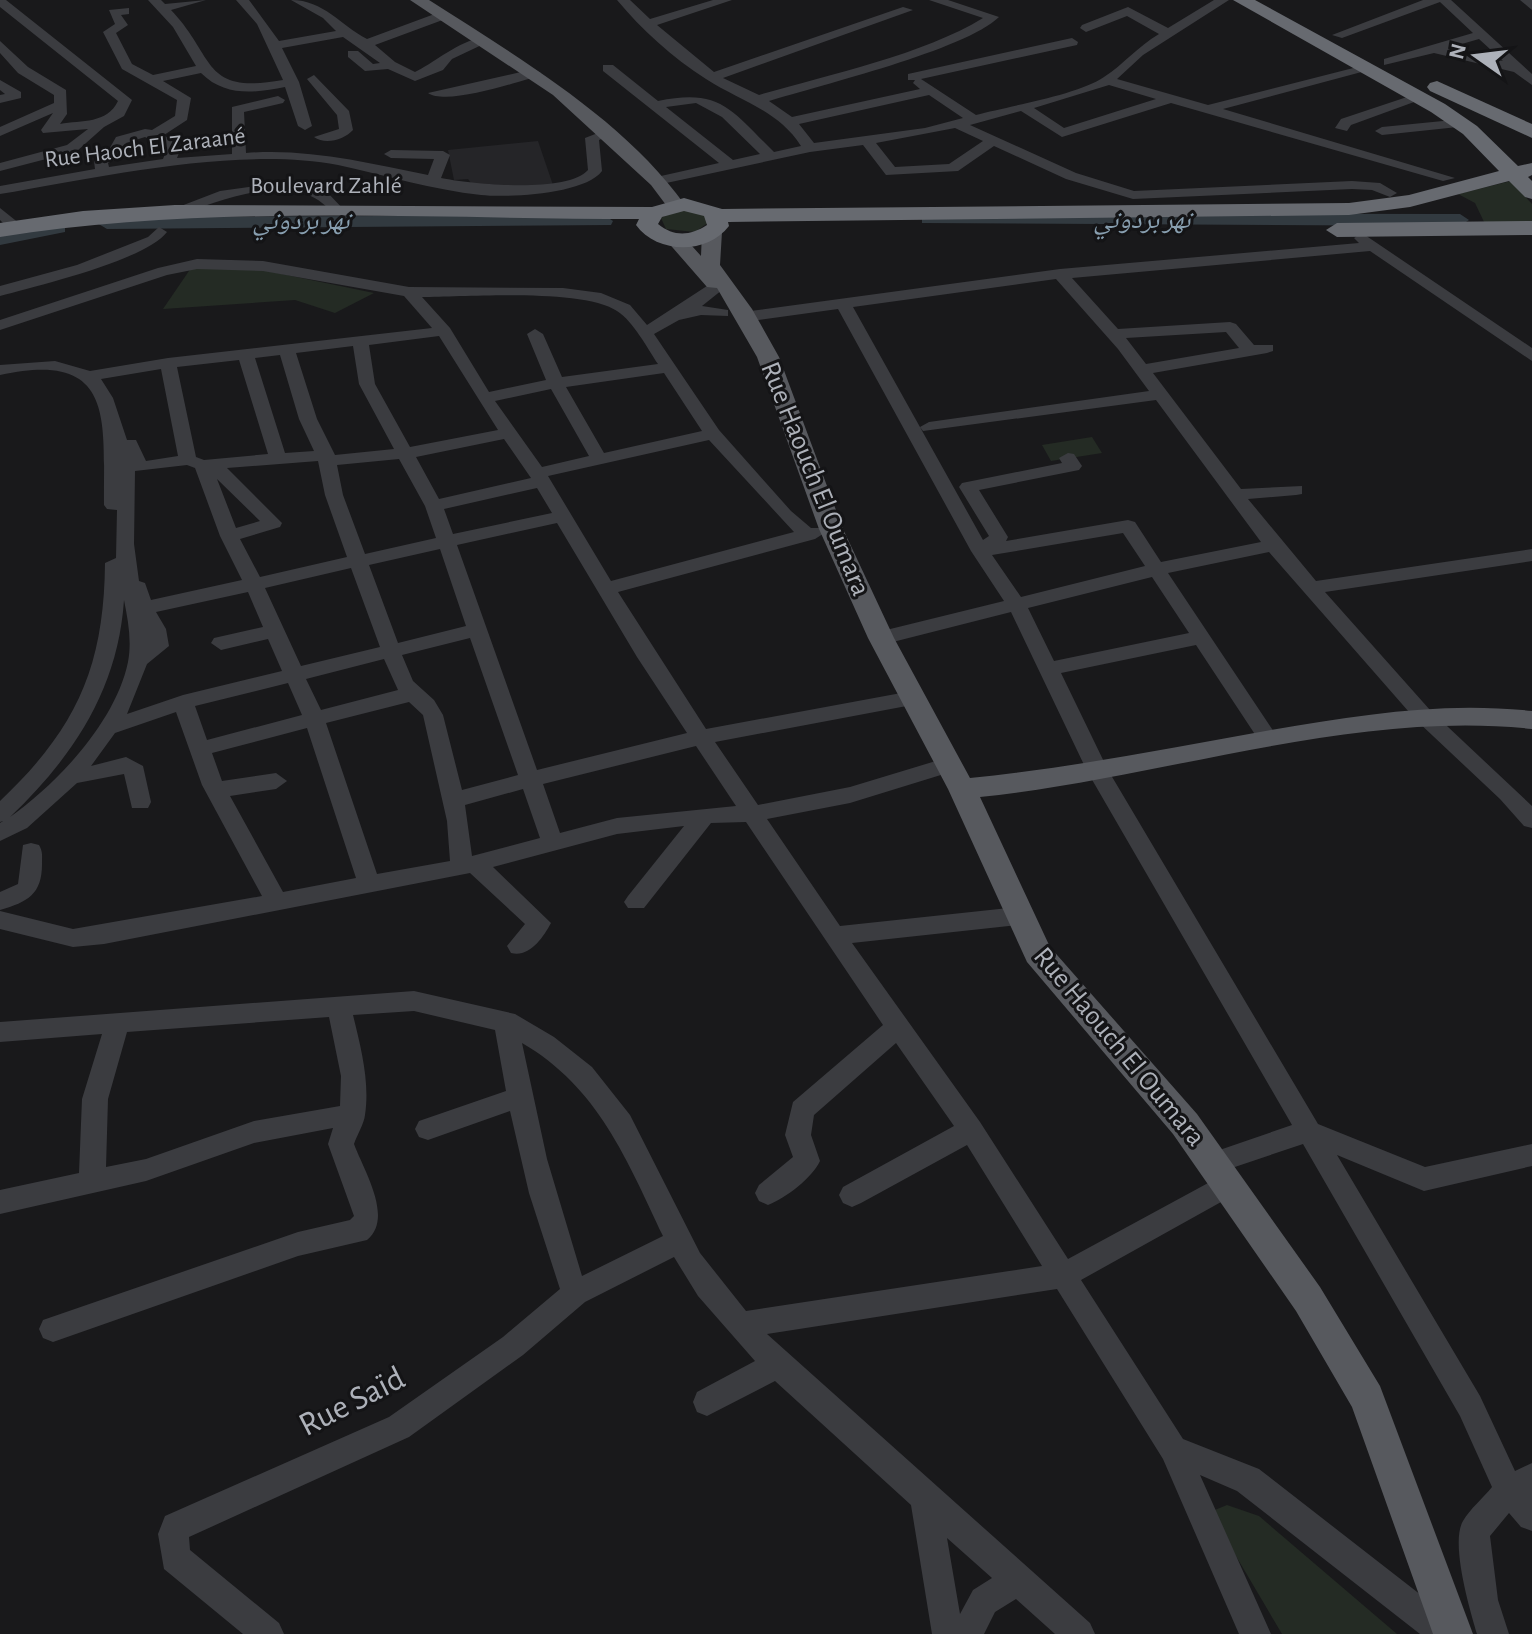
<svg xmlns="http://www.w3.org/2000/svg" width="1532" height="1634" font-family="'Alegreya Sans','Noto Naskh Arabic',sans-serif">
<rect width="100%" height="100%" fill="#19191b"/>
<path fill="#252528" d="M538 141 553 185 511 188 473 186 468 179 454 180 448 150Z"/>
<g fill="#242b24">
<path d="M1511 181 1532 204V224H1485L1475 203 1458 194Z"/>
<path d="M676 209 705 214 709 222 695 232 666 229 661 218Z"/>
<path d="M243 266 374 293 335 313 295 300 163 309 191 268Z"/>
<path d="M1092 437 1102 453 1051 461 1042 445Z"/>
<path d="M1227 1505 1259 1516 1397 1634H1282L1210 1512Z"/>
</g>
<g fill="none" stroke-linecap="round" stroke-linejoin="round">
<g fill="#323a40" fill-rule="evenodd">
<path d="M929 213 1460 214 1469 220 1460 226 922 223V215Z"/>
<path d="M604 215 613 221 611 225 107 229 97 223 107 217Z"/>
<path d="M58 222 65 224V232L0 245V233Z"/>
</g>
<g fill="#3b3c40" fill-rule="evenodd">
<path d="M0 0H6L132 100 124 116 104 127 77 151 0 171V163L67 145 88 129 43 133 41 130 53 113 0 136V127L54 103V95L18 73 0 53V41L28 67 66 90 67 114 60 124C82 120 107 124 118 101L0 7Z"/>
<path d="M148 0H161L165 4 206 0 171 10C216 57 201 95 283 80L257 24 236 0H249L279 41 336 31 323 18 291 0C324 0 340 25 367 39L440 12H448V18L375 45 395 62 415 72C432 65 473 29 490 41L452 59 443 70 415 81 388 69 365 71 348 57V51H358L373 64 380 63 343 37 282 48 299 82 312 126 305 130 298 126 285 87C255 93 225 97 201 73L163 81 191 98 187 120 164 135 181 148 177 158 232 154V107L278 96 285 100 283 103 244 112 246 153C308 148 368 163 428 175L434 159 391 158 384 154 391 150 443 151 450 155 441 178C470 184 567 194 588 170L585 138 603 131 610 135 599 140 602 171C585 194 509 198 481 195 433 190 385 175 338 165 238 146 100 177 0 194V186L95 169 94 161 107 153 116 137 145 129 152 130 175 116 177 100 122 69 103 32 115 24 109 10 129 8V14L121 15 128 25 116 33 132 64 153 75 196 66 173 27ZM145 137 167 149 163 159 109 167 108 163 117 159 126 143Z"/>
<path d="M617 0H630L650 19 713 0H732L657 25 714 72 903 7 913 10 723 78 759 95C827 75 923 55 983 18L929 0H948L999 17C965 50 821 85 769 101L792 117 920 89 913 83 915 80H908V74L1072 38 1078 42 1077 45 921 79 976 115C1009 106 1078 95 1104 77 1124 64 1137 47 1159 34L1127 16 1086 32 1080 28 1082 25 1128 7 1168 28 1214 0H1229L1143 55 1117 79 1208 105 1369 64V70L1223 109 1455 178 1443 181 1171 103 1062 137 1021 111 970 125 1076 173 1134 191 1352 181 1380 183 1397 193 1390 197 1372 190 1352 189 1133 199 1066 179 994 146 958 171 886 175 863 145 810 152 657 185 652 184V178L719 163 603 71V65H613L658 101C721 88 731 110 774 152L801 146C778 110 740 101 706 79 673 58 641 29 617 0ZM1109 85 1156 99 1064 128 1034 108ZM929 95 963 118 925 128 814 143 799 124ZM696 103 722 117 760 154 733 160 666 107ZM955 128 983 141 949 164 895 167 876 143Z"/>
<path d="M1423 0H1451L1532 74V85L1514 72 1434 53 1384 65V59L1473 33 1440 2 1342 38 1332 35ZM1479 39 1503 61 1448 48Z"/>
<path d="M1520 0H1532V10Z"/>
<path d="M534 69 541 73 539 76C516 82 447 106 428 93Z"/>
<path d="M314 75 349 111 353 130C344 140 325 145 314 137L339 129 337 115 307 79Z"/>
<path d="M0 80 21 92V98L0 103V95L5 94 0 90Z"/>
<path d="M1413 95 1425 98 1351 125 1347 131 1335 128 1341 119Z"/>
<path d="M1453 120 1460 124 1458 127 1382 135 1375 131 1382 127Z"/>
<path d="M284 182 325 190 346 212 334 215C295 165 224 202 175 215L168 211 220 191Z"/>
<path d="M0 208 20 224V230H10L0 220Z"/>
<path d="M159 227 167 232C146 260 37 286 0 296V286L77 265 148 237Z"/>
<path d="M1362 233 1532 348V361L1370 251 1072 278 1118 329 1230 322 1236 324 1254 345H1273V351L1267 353 1153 373 1241 489 1302 486V494L1296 495 1248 499 1316 581 1532 549V561L1325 592 1430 710 1532 806V828L1524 826 1500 799 1416 720 1269 552 1168 573 1276 735 1280 740 1276 745H1262L1196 645 1061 673 1108 770 1318 1124 1425 1167 1532 1144V1166L1424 1191 1337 1155 1480 1396 1515 1471 1532 1463V1531L1521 1527 1509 1513 1490 1536 1498 1600 1509 1634H1477C1470 1610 1450 1543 1463 1521 1470 1509 1483 1498 1492 1487L1460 1416 1303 1144 1214 1174 1205 1171 1201 1163 1205 1155 1292 1125 1087 771 1011 612 881 645 871 638 874 633 1004 601 971 551 838 309 743 322 735 317 743 312 1060 269 1359 243 1354 238ZM1056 279 1118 349 1149 391 929 422 920 427 923 431 1156 400 1261 542 1161 562 1135 522 1128 520 1006 541 1008 537 979 490 1079 470 1082 466 1074 454 1068 453 1059 458 1062 463 962 483 959 487 989 536 983 540 853 307ZM1226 332 1239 348 1146 364 1126 338ZM1123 533 1145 566 1021 597 992 555ZM1152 577 1189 633 1054 661 1028 608Z"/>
<path d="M197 259 263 261 409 287 563 288 601 293 630 305 647 325 710 284H722V290L702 306 728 310V316L701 315 679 320 654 334 719 430 791 511 811 528H824L826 532 815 539 618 592 706 729 912 691 919 693 922 698 912 705 715 742 758 805 850 787 949 757 957 760 960 765 957 770 850 803 767 819 840 926 1018 907 1026 910 1030 916 1026 922 1018 925 852 943 980 1122 1068 1259 1221 1176 1230 1172 1239 1176 1243 1184 1239 1192 1081 1280 1183 1439 1259 1469 1457 1623 1462 1634H1420L1237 1491 1200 1475 1271 1634H1239L1163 1459 1057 1289 767 1334 1090 1623 1095 1634H1055L1016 1599 995 1612 984 1634H932L911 1505 775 1381 707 1416 697 1412 693 1402 697 1392 755 1361 698 1296 674 1257 585 1302 523 1355 409 1437 189 1537 190 1550 279 1623 284 1634H243L164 1569 158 1534 165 1516 389 1417 503 1337 560 1289 529 1193 510 1111 428 1140 419 1137 415 1129 419 1121 506 1091 495 1030 414 1011 353 1015C361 1048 370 1082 365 1115 364 1124 357 1135 354 1144 364 1171 394 1218 367 1240L298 1256 53 1342 43 1338 39 1329 43 1320 298 1232 350 1220 354 1216 328 1144 333 1128 254 1143 146 1181 0 1214V1190L79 1173 82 1099 102 1034 0 1042V1022L414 991 515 1014 554 1037 592 1067 630 1115 700 1253 746 1311 1042 1266 967 1145 861 1203 852 1207 843 1203 839 1195 843 1187 954 1126 896 1043 814 1115 811 1135 820 1161C812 1178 786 1198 768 1205L759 1201 755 1193 759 1185 793 1157 785 1135 793 1102 883 1025 746 822 711 823 644 908H628L624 902 628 896 684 826 617 834 493 867 551 923C543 938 529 958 511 953L507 946 525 924 470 873 104 944 73 947 0 929V911L73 929 262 896 202 785 176 712 115 733 91 766 126 757 143 766 151 802 148 808H132L124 774 77 783 27 828 0 841V823L3 821 0 822V801C76 729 104 668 105 563L116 558 117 510 107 509 104 505C103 422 117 349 0 375V365L55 361 90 371 168 358 432 328 404 296 263 271 197 269 167 275 0 330V320L158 268ZM422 297C466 297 582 288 617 311 634 322 647 348 658 364L562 377 543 334 535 329 527 334 546 380 489 392 450 328ZM439 336 498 430 410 447 375 384 369 345ZM353 346 359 384 394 449 335 455 317 419 296 353ZM280 355 299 419 314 451 285 453 255 358ZM239 360 268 454 204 460 196 457 177 367ZM161 369 178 456 146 461 136 440H127L113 398 101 379ZM664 373 702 431 604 453 566 387ZM551 389 589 456 542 467 495 401ZM504 439 531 478 439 499 416 457ZM709 440 794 532 611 581 548 476ZM399 459 425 506 436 538 365 554 343 495 337 465ZM318 461 325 495 347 557 260 577 240 539 280 527 282 523 227 468ZM187 465 195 468 220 536 242 580 151 600 145 583 139 581 134 544 135 471ZM217 479 260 521 236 528ZM537 488 552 513 453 534 444 509ZM557 523 637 657 687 733 537 770 457 545ZM440 549 466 626 398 643 369 565ZM351 568 380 647 301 666 265 588ZM248 592 263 627 214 638 211 643 221 650 268 639 282 671 183 695 127 714 147 664 169 646 166 629 156 612ZM124 600C128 620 132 641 128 662 116 721 58 783 10 817 74 756 118 689 124 600ZM470 638 518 775 462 790 443 715 434 700 413 681 402 655ZM384 659 398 690 321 710 306 679ZM288 683 302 715 207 740 195 706ZM409 702 423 715 447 821 450 861 377 874 326 723ZM307 728 356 878 283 892 230 796 276 789 287 781 276 773 222 781 212 753ZM696 746 736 806 617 818 560 833 543 784ZM523 789 540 838 472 856 465 805ZM329 1017 341 1076 340 1106 254 1121 146 1159 106 1167 108 1099 127 1032ZM522 1043C598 1087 627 1160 663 1236L582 1276 547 1159ZM947 1538 992 1578 973 1590 960 1614Z"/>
<path d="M31 843 39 845C43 852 42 856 42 864 42 894 28 902 0 910V892L18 884 23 845Z"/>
</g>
<g fill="#57595e" fill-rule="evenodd">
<path d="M410 0H429C516 56 624 119 685 205L683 209H669L651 185 553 95Z"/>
<path d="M712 226 722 232 720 265 752 309 779 357 843 529 894 638 970 778C1071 768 1171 748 1271 730 1359 715 1443 701 1532 711V729C1354 709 1159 779 980 797L1050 947 1197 1114 1320 1287 1380 1386 1473 1634H1433L1352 1407 1296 1311 1173 1134 1027 962 948 789 868 638 819 529 757 357 717 288 707 287 666 240 669 236H683L701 256 702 232Z"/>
</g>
<g fill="#676a70" fill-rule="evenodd">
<path d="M1233 0H1255L1445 104 1477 126 1518 166 1532 163V175L1528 177 1532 181V199L1525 197 1509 181 1410 207 1349 215 728 222 729 226C707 255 657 254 636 225L639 219C429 219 207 204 0 237V223L83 211 175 205 652 207 684 198 722 209 1349 203 1409 195 1499 171 1463 134 1431 112ZM684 211 704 216 707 225C690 236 674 237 658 224L662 217Z"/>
<path d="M1437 81 1532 124V138L1430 91 1427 87 1430 83Z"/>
<path d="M1532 221V235L1337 237 1326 230 1337 223Z"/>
</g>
</g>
<g text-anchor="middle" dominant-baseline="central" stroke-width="6" stroke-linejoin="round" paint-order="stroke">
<g font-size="24" fill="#adb1b9" stroke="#141416">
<text transform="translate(145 148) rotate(-7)">Rue Haoch El Zaraané</text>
<text x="326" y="186">Boulevard Zahlé</text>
</g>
<g font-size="26" font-style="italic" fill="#889fb0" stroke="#141416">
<text x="1142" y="220">نهر بردوني</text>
<text x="301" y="221">نهر بردوني</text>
</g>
<g font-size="28" fill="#adb1b9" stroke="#141416">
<text transform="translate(815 479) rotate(68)">Rue Haouch El Oumara</text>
<text transform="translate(1119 1047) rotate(50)">Rue Haouch El Oumara</text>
</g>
<g font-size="34" fill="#adb1b9" stroke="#141416">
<text transform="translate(352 1402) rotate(-27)">Rue Saïd</text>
</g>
</g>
<g transform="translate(1476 56) rotate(284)" stroke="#141416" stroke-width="6" paint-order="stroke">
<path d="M0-6L14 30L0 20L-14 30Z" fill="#adb1b9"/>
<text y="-12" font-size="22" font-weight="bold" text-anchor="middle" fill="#adb1b9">N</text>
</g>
</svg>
